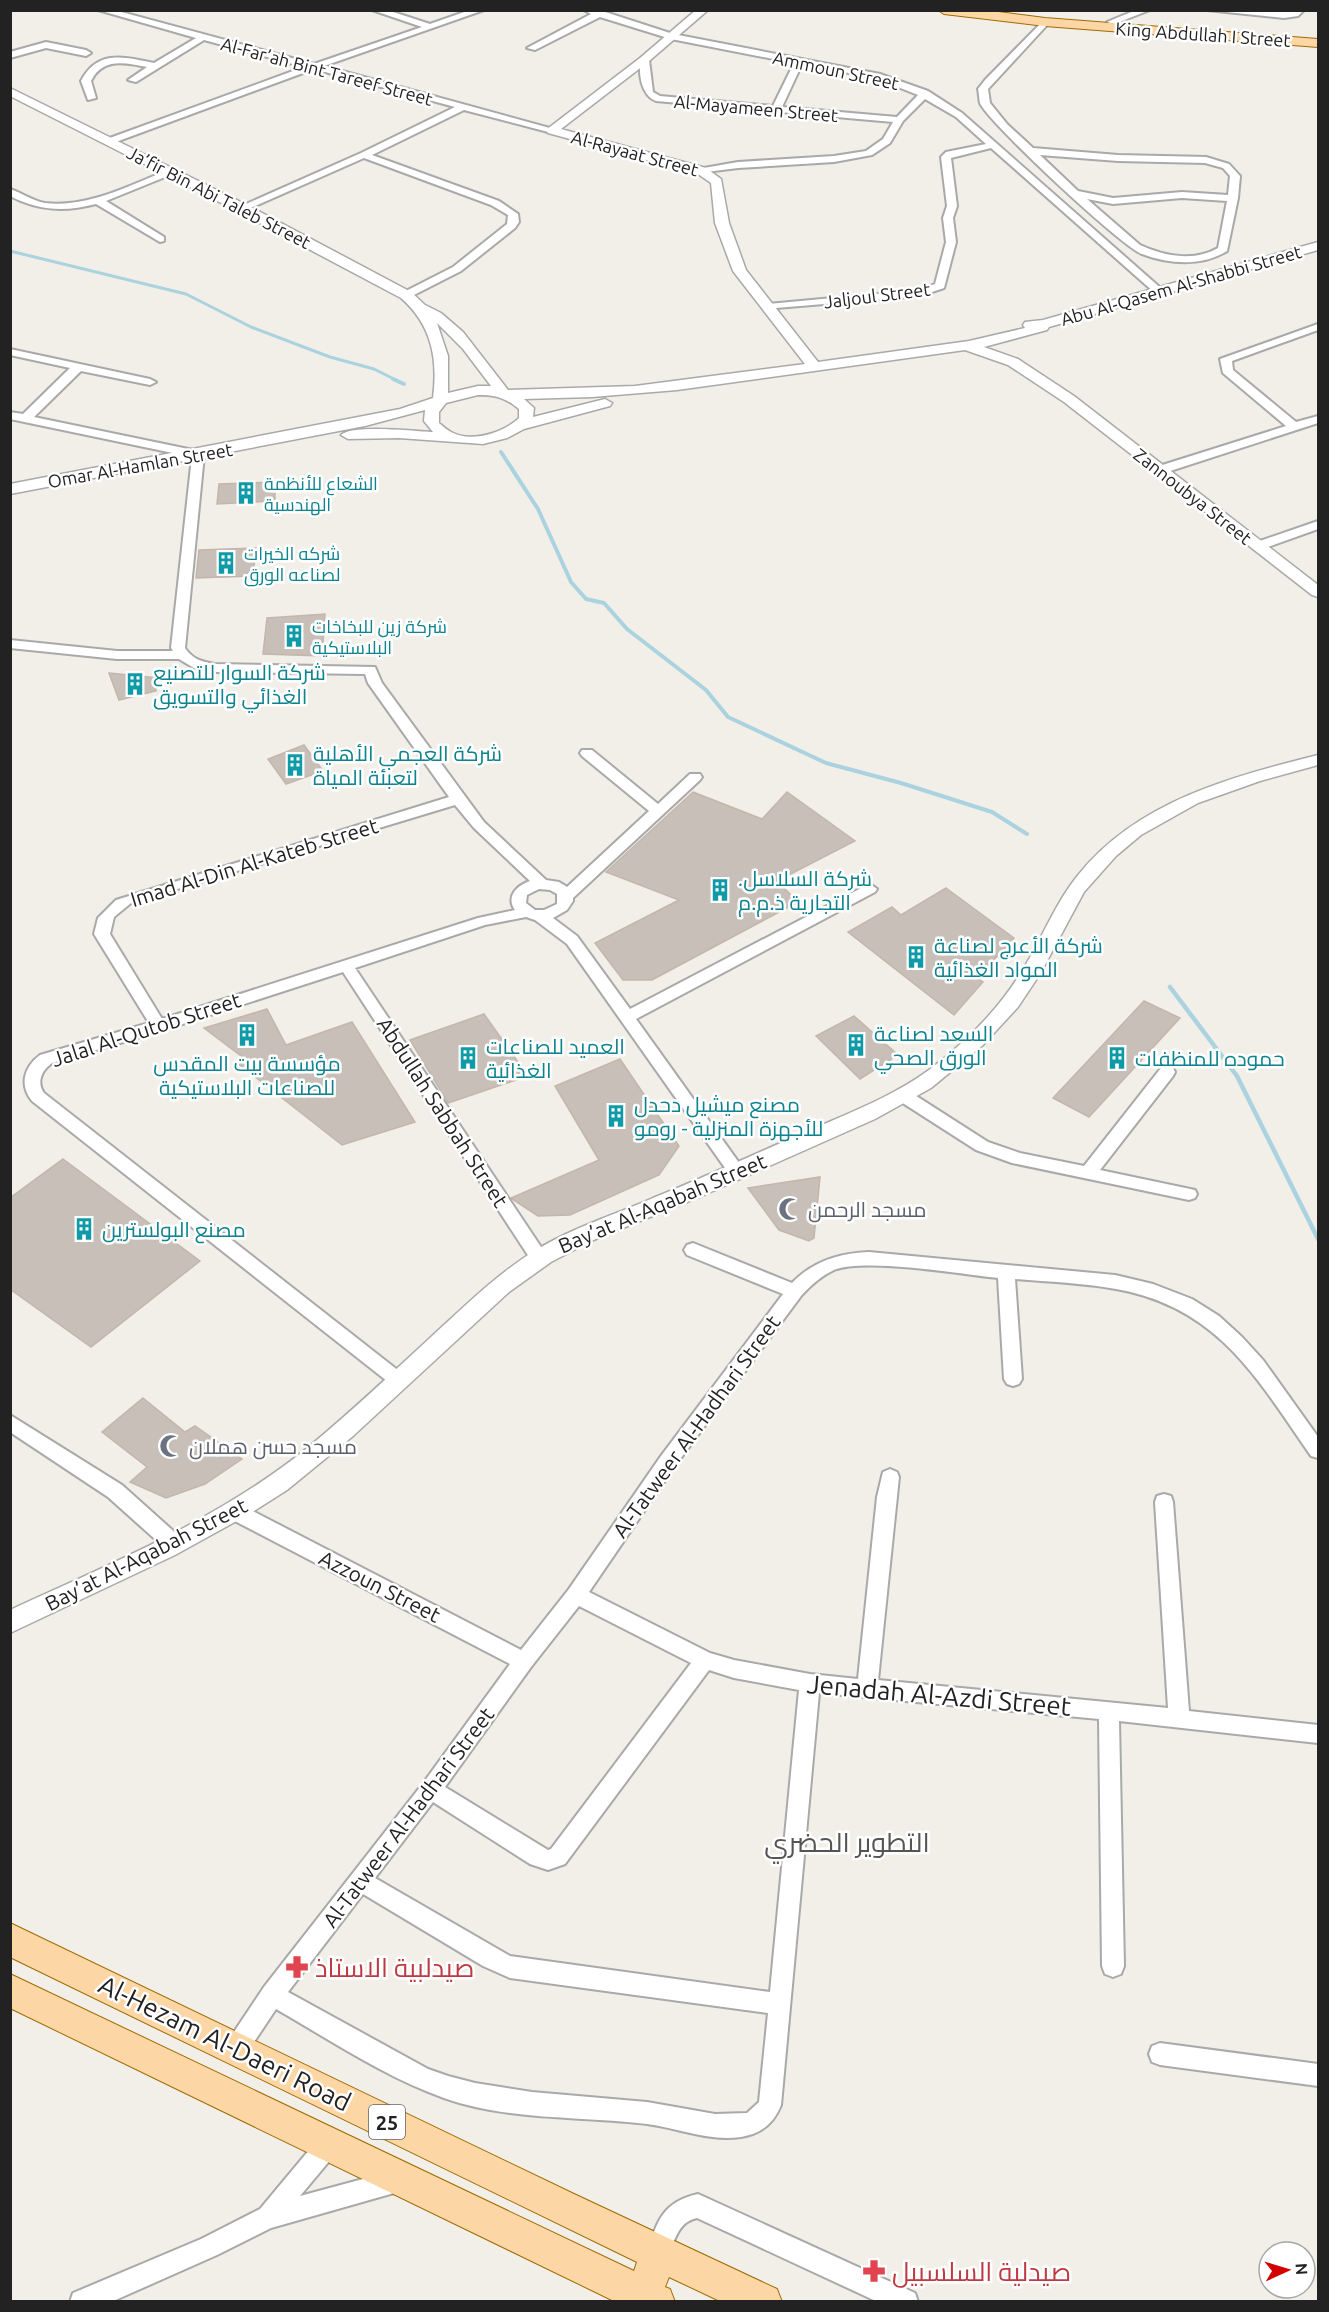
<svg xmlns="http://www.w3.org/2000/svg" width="1329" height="2312" font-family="Ubuntu,Cairo,sans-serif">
<rect width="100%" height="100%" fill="#f2efe9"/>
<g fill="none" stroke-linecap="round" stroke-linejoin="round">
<path stroke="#aad3df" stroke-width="3" d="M10 251 186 294 251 327 330 357 374 369 396 380"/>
<g stroke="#aad3df" stroke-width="4">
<path d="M393 379 404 384"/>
<path d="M501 452 538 509 571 582 586 599 604 603 627 629 706 690 728 717 826 763 901 783 992 812 1027 834"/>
</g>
<path stroke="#aad3df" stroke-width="4.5" d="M1170 987 1237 1076 1318 1239"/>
</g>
<g fill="#c7bfb8" stroke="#c4b6ab" stroke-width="1.5">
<path d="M275 482V501L217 504 219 484Z"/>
<path d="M256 548 253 576 196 578 199 550Z"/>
<path d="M325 614 322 656 263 654 267 618Z"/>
<path d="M109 673 158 678 156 691 119 700Z"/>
<path d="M304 745 323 771 286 784 268 759Z"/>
<path d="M693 792 762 819 787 792 855 841 777 881 798 902 652 980H623L595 943 679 900 606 872Z"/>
<path d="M946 888 1014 938 977 978 983 982 954 1015 848 932 892 907 901 915Z"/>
<path d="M1144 1001 1180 1018 1089 1117 1053 1098Z"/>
<path d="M267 1009 286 1045 352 1022 415 1122 342 1145 236 1062 245 1059 204 1028Z"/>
<path d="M484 1014 528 1076 448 1103 410 1040Z"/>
<path d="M854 1016 898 1055 860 1079 816 1036Z"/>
<path d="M620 1059 679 1146 659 1175 570 1215 538 1216 512 1199 511 1198 599 1160 555 1086Z"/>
<path d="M63 1159 200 1261 91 1347 10 1289V1198Z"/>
<path d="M820 1177 814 1238 809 1241 779 1230 748 1188Z"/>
<path d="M143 1398 185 1432 195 1426 242 1459 205 1484 166 1498 130 1482 147 1467 102 1432Z"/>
</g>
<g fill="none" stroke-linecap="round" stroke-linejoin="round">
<g stroke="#a9a9a9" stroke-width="4">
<g id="minor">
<path d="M98 10H114L314 64 422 27 372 10H387L430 24 470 10H484L324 66 557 130 552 133 464 110 372 155 499 201 518 214 519 222 515 228 461 271 410 297H402V293L453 267 507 224 508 215 491 205 364 158 246 210 237 208 361 153 455 107 314 69 113 143H107V139L304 67 204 40 136 82 128 80 147 67C125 63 103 57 91 81L96 98 88 100 81 81C98 49 124 57 154 63L196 38Z"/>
<path d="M584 10H599L673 34 880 74 928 91 962 113 1164 291 1159 294 1155 293 991 148 951 158 957 206 953 218 956 242 944 288 920 296 764 309V305L768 304 919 290 935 284 946 242 943 218 947 206 941 157 946 152 986 144 956 117 925 99 903 121 890 143 872 155 834 162 738 168 698 173V169L738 162 834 156 866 151 883 139 893 122 656 101C641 95 638 73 641 58L649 60 653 92 660 96 773 106 794 63 671 39 600 17 535 50 527 48 591 14ZM802 64 875 78 918 95 897 117 782 107Z"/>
<path d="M1136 10H1150L1114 24 1107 22Z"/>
<path d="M1207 10 1284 12 1304 10 1298 16 1284 18Z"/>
<path d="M1045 19 1049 22 1048 24 988 89 990 103 1007 124 1033 148 1118 155 1206 157 1229 164 1240 176 1238 198 1227 251C1201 267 1169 264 1142 254 1121 246 988 122 980 103 979 99 979 93 978 89L985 80ZM1040 155 1118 161 1205 163 1223 168 1230 176 1228 195 1182 192 1113 198 1078 191ZM1182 198 1227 201 1218 248C1194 262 1164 256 1140 245L1087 199 1113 204Z"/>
<path d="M46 42 86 50 91 53 86 56 46 48 10 58V52Z"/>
<path d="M166 171 175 173 106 201 164 237V241L160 242 96 204C65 212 39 211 10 196V189C22 193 33 201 45 203 87 208 128 186 166 171Z"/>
<path d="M1318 324V330L1232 361 1233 370 1296 422 1318 416V423L1164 473H1156V467L1286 426 1223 373 1220 359Z"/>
<path d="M10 349 150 379 156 382 150 385 81 371 34 417 198 451 204 455 185 648C192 659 202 662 215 664L375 667 382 683 484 822 546 880 559 882 567 887 649 811 582 756 580 753 582 750H592L658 804 690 774H700L702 777 700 780 573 898V901L567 910 553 918 577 936 630 1009 865 886 870 884 877 889 875 892 636 1019 742 1167 744 1171 742 1175H730L567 944 535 920 526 917 485 925 355 968 545 1253 548 1258 545 1263 539 1265 533 1263 343 972 164 1030 52 1063C42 1070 36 1082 44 1093L404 1375 407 1380 404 1385 398 1387 392 1385 32 1101C19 1085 24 1067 40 1055L149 1023 94 934 98 918 116 900 449 797 368 683 365 674 215 672 194 668 179 659H117L10 648V640L117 651H173L171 648 192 457 10 419V412L23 414 70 368 10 355ZM455 805 474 828 530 881C518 885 505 896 515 910L478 918 162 1019 110 934 114 917 131 903ZM539 889 550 890 557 894V904L544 910H535L526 903 527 895Z"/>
<path d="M1318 521V529L1262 549H1254L1252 546 1254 543Z"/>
<path d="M1167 1066 1173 1068 1175 1072 1173 1076 1100 1170 1195 1190 1197 1194 1195 1198 1189 1200 1012 1163 976 1150 898 1100 896 1096 898 1092H910L988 1142 1020 1153 1084 1166 1161 1068Z"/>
<path d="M693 1243 792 1283C813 1261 840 1253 869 1252L1115 1275 1153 1284 1192 1299 1219 1316 1242 1337 1263 1360 1318 1437V1458L1311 1456C1257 1378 1218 1307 1116 1289 1083 1283 1048 1282 1015 1279L1022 1379 1019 1384 1013 1386 1007 1384 1004 1379 998 1278C960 1274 866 1258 834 1270 821 1276 811 1285 801 1296L675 1466 589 1592 710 1653 734 1660 810 1674 858 1679 877 1497 883 1472 890 1469 897 1472 899 1477 878 1680 1168 1708 1155 1502 1157 1496 1164 1494 1171 1496 1173 1502 1189 1711 1318 1725V1743L1119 1721 1124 1966 1121 1974 1113 1977 1105 1974 1102 1966 1099 1719 819 1693 781 2105C774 2123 761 2134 741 2137 710 2142 678 2128 647 2124 580 2116 509 2121 444 2098 385 2077 330 2040 276 2009L244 2057 236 2060 228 2057 225 2049 228 2041 264 1987 424 1782 510 1664 229 1518 227 1512 229 1506 236 1504 243 1506 521 1650 569 1589 661 1456 783 1294 687 1255 684 1250 687 1245ZM579 1606 691 1663 551 1849 548 1850 445 1787 531 1667ZM709 1670 734 1678 799 1690 770 1992 510 1956 375 1878 433 1802 530 1864 548 1870 565 1864ZM363 1894 483 1966 510 1978 768 2013 759 2102 747 2113 715 2114 647 2102 532 2092 475 2083 448 2076 428 2069 288 1992Z"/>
<path d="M10 1415 122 1485 180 1537 183 1543 180 1549 173 1551 166 1549 108 1497 10 1432Z"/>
<path d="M1160 2043 1318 2064V2086L1160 2065 1152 2062 1149 2054 1152 2046Z"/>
<path d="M328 2133 336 2137 340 2145 336 2153 300 2196 400 2169 408 2173 412 2181 408 2189 271 2228 217 2255 111 2302H70L73 2293 201 2239 260 2209 320 2137Z"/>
<path d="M698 2194 915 2293 918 2302H878L697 2218C677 2222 674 2243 667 2259L659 2263 651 2259 647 2251C658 2220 663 2202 698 2194Z"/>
</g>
</g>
<g stroke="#a9a9a9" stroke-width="3">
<g id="tertiary">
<path d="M696 10H708L648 62 561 129 706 168 721 179 729 223 746 270 818 362 969 341 1025 328 1023 325 1025 322 1043 320 1318 242V250L1049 327 1047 330 984 347 1018 359 1074 396 1318 585V597L1312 595 1064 402 1008 365 965 350 677 390 592 397 524 399 534 408 533 417 605 399 612 403 610 406 524 429 507 438 483 444 399 438 348 439 341 435C351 424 415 431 433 432L424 421 425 410 365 426 10 494V484L400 409 433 398C438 359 432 325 401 298L237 211 10 96V88L247 205 411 292 425 305 441 313 463 332 508 390 635 386 805 364 733 271 715 223 711 183 698 174 548 133 546 130 640 58ZM437 323 463 349 491 386H478L448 393V356ZM478 395C495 395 506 398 519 409V418C503 433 471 443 451 432 447 430 443 426 439 423V412L446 403Z"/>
<path d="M1318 755V765L1260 781 1198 803 1141 835 1116 856 1084 892 1040 974 1018 1007 983 1045 931 1088 875 1119 704 1195 591 1241 551 1262 509 1292 353 1436 287 1490 251 1513 175 1555 10 1633V1610C112 1563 218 1520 306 1449 349 1414 390 1375 431 1337 465 1306 497 1274 536 1250 572 1228 614 1215 653 1198 708 1176 761 1151 815 1128 854 1111 895 1095 929 1070 965 1043 999 1009 1022 971 1042 939 1055 903 1079 874 1138 801 1231 777 1318 755Z"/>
</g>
</g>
<g stroke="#a06b00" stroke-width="2">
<g id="primary">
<path d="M938 10H983L1045 18 1318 39V47L1045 26 944 14Z"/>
<path d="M10 1923 574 2194 777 2289 782 2302H722L669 2277 665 2287 670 2289 675 2302H616L10 2008V1974L634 2271 637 2262 10 1957Z"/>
</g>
</g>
<use href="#minor" fill="#fff" fill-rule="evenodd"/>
<use href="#tertiary" fill="#fff" fill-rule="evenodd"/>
<use href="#primary" fill="#fcd6a4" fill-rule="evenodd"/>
</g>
<defs>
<g id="building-bare" transform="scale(1.8)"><path d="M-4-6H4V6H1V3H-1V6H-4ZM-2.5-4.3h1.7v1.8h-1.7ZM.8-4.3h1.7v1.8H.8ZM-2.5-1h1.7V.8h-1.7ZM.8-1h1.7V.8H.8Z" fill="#0f9aa8" stroke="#fff" stroke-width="2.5" paint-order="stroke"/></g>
<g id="mosque-bare" transform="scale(1.8)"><path d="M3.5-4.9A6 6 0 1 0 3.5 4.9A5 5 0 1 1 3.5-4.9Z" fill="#6b7280" stroke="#fff" stroke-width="2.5" paint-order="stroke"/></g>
<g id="pharmacy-bare" transform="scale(1.8)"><path d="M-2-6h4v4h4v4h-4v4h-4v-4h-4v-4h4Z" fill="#e0444e" stroke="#fff" stroke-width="2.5" paint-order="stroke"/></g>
</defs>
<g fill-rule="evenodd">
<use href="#building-bare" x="246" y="493"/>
<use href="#building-bare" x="226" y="563"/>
<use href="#building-bare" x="294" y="636"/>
<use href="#building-bare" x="135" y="684"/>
<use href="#building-bare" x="295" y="765"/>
<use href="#building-bare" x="720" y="890"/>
<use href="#building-bare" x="916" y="957"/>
<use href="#building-bare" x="247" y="1035"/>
<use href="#building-bare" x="856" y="1045"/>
<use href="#building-bare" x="468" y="1058"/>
<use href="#building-bare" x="1117" y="1058"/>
<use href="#building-bare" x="616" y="1116"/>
<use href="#mosque-bare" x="790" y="1209"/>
<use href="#building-bare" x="84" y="1229"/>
<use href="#mosque-bare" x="171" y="1446"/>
<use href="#pharmacy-bare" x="297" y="1967"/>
<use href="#pharmacy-bare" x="874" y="2271"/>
</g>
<g text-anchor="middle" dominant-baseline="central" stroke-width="5" stroke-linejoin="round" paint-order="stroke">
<g font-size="18" fill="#222" stroke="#fff">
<text transform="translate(1203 34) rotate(4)">King Abdullah I Street</text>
<text transform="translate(836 70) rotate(12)">Ammoun Street</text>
<text transform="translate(327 71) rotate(15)">Al-Far’ah Bint Tareef Street</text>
<text transform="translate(756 108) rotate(5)">Al-Mayameen Street</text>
<text transform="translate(635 153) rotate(15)">Al-Rayaat Street</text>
<text transform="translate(219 197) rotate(27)">Ja’fir Bin Abi Taleb Street</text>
<text transform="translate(1181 285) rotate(-16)">Abu Al-Qasem Al-Shabbi Street</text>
<text transform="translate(877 295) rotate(-7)">Jaljoul Street</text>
<text transform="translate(140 465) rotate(-10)">Omar Al-Hamlan Street</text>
<text transform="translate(1193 496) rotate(38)">Zannoubya Street</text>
</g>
<g font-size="18" fill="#0d838f" stroke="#fff" text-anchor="start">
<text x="264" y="483">الشعاع للأنظمة<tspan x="264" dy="21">الهندسية</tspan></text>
<text x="244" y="553">شركه الخيرات<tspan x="244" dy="21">لصناعه الورق</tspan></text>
<text x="312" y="626">شركة زين للبخاخات<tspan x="312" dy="21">البلاستيكية</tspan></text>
</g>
<rect fill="#fff" stroke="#646464" stroke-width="1.5" x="369" y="2105" width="36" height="34" rx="4.5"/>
<g font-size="20" font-weight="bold" fill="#222">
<text x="387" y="2122">25</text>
</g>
<g font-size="21" fill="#0d838f" stroke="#fff" text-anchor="start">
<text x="153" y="672">شركة السوار للتصنيع<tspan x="153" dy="24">الغذائي والتسويق</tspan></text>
<text x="313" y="753">شركة العجمي الأهلية<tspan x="313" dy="24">لتعبئة المياة</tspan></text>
<text x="738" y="878">.شركة السلاسل<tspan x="738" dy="24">التجارية ذ.م.م</tspan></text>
<text x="934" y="945">شركة الأعرج لصناعة<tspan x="934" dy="24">المواد الغذائية</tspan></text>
<text x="874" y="1033">السعد لصناعة<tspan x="874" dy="24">الورق الصحي</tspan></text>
<text x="486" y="1046">العميد للصناعات<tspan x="486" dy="24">الغذائية</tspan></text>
<text x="1135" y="1058">حموده للمنظفات</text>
<text x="247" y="1063" text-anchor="middle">مؤسسة بيت المقدس<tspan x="247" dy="24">للصناعات البلاستيكية</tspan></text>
<text x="634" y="1104">مصنع ميشيل دحدل<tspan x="634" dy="24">للأجهزة المنزلية - رومو</tspan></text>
<text x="102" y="1229">مصنع البولسترين</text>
</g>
<g font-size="21" fill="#222" stroke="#fff">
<text transform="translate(254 862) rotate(-17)">Imad Al-Din Al-Kateb Street</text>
<text transform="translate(146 1029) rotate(-18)">Jalal Al-Qutob Street</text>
<text transform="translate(443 1112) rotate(57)">Abdullah Sabbah Street</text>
<text transform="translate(662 1203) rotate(-23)">Bay’at Al-Aqabah Street</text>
<text transform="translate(696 1426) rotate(-54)">Al-Tatweer Al-Hadhari Street</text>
<text transform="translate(146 1554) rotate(-27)">Bay’at Al-Aqabah Street</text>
<text transform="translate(380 1586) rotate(27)">Azzoun Street</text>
<text transform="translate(408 1817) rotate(-53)">Al-Tatweer Al-Hadhari Street</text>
</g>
<g font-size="21" fill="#5b616d" stroke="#fff" text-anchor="start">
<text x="808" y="1209">مسجد الرحمن</text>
<text x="189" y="1446">مسجد حسن هملان</text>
</g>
<g font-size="26" fill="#222" stroke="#fff">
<text transform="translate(939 1695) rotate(5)">Jenadah Al-Azdi Street</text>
<text transform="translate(225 2043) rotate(26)">Al-Hezam Al-Daeri Road</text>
</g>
<g font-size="26" fill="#be3a42" stroke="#fff" text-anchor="start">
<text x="315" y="1967">صيدلبية الاستاذ</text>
<text x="892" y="2271">صيدلية السلسبيل</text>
</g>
<g font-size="27" fill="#555" stroke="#fff">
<text x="847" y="1842">التطوير الحضري</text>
</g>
</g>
<rect width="1329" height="2312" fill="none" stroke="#222222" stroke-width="24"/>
<g transform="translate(1287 2270) rotate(86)"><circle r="28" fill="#ffffff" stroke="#a7a7a7" stroke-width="1.5"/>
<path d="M0-4.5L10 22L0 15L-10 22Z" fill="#d40000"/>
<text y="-9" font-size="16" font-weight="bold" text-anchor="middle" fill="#222222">N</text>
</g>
</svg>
